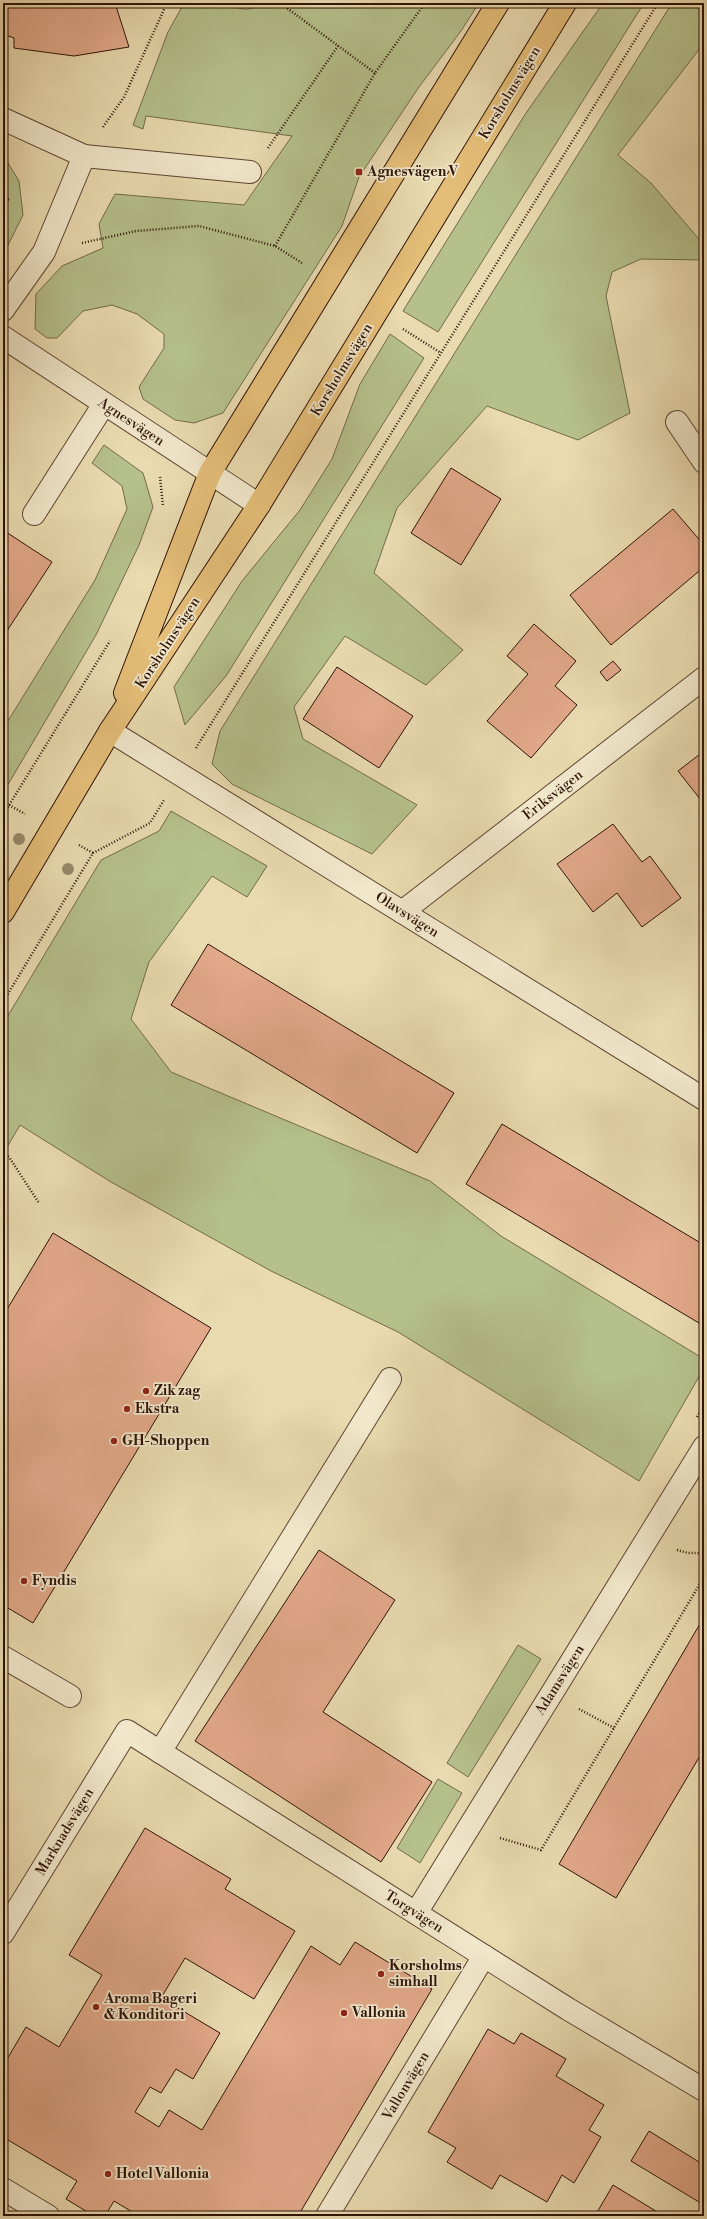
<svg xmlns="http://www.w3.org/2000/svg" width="707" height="2219" font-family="'Libre Bodoni',serif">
<rect width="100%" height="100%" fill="#e9daaf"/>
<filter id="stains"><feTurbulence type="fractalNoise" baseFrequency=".005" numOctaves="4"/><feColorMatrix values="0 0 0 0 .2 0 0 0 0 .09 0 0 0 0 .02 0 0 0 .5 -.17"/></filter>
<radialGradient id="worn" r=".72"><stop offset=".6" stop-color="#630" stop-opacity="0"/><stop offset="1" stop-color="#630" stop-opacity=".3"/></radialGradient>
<g fill="#b5c08b" stroke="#726a49">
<path d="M184 3H229C242 13 254 9 267 3H479L461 31 419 87 359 177 342 226 223 413 194 423 175 420 143 399 139 387 164 348V334L137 314 112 305 83 311 57 338H47L35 329 36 294 62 266 103 248 99 224 115 194 244 205 292 136 146 116 143 129 133 125 168 32Z"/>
<path d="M603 3H644L438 332 403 311 526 113Z"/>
<path d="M672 3H704V43L618 155 651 183 704 245V260L641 259 612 272 606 296 630 413 578 440 487 406 397 508 374 573 463 650 426 685 345 636 294 707 303 739 417 805 372 854 232 784 212 764 220 731Z"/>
<path d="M3 155 19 181 23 215 3 255Z"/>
<path d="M390 334 424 358 226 676 185 725 174 687 242 581 300 510 332 459 360 384Z"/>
<path d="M104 445 143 473 153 507 139 545 96 635 3 793V729L95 580 127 509 122 486 92 463Z"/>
<path d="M171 811 267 866 247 897 212 876 149 962 131 1019 171 1072 430 1181 501 1236 704 1359V1368L639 1481 398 1332 271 1271 111 1182 20 1125 3 1154V1024L101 860 159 831Z"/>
<path d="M518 1645 541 1659 468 1777 447 1763Z"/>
<path d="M438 1779 462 1793 420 1863 397 1848Z"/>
</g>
<g fill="#e1a889" stroke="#2e1307">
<path d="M3 3H115L129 47 74 56 14 48V38L3 34Z"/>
<path d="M3 190 9 200 3 203Z"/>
<path d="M451 468 501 499 461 565 411 533Z"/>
<path d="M673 509 704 545V567L611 645 570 595Z"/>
<path d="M3 530 52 562 3 637Z"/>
<path d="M534 624 576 661 555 686 577 705 531 758 487 721 528 674 507 656Z"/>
<path d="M613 661 621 670 607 681 600 672Z"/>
<path d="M337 667 413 716 379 768 303 719Z"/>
<path d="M704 751V804L678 771Z"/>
<path d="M613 824 642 862 650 856 681 898 642 927 617 893 593 912 557 864Z"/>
<path d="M208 944 454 1093 417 1153 171 1005Z"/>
<path d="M502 1124 704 1245V1326L466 1184Z"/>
<path d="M53 1233 211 1328 33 1623 3 1605V1316Z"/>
<path d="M319 1550 395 1600 323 1712 432 1782 381 1862 195 1741Z"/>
<path d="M704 1617V1749L616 1898 559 1864Z"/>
<path d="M145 1828 231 1879 225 1889 295 1931 254 1999 185 1958 161 1998 220 2033 193 2079 176 2069 161 2093 150 2087 135 2112 159 2127 169 2110 202 2130 311 1946 340 1965 355 1942 432 1989 298 2216H139L114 2201 105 2216H94L66 2199 77 2181 3 2137V2066L26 2027 59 2047 102 1975 69 1955Z"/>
<path d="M488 2029 514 2044 521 2033 566 2059 556 2076 604 2105 589 2130 601 2137 574 2183 562 2175 547 2202 500 2175 492 2189 447 2162 456 2148 428 2132Z"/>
<path d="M649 2131 704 2165V2205L631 2161Z"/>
<path d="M613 2185 664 2216H600L596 2214Z"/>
</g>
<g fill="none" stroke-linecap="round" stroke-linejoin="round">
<g stroke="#5d4531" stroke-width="24">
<g id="minor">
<path d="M3 119 84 156 250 172"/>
<path d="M3 310 44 252 84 156"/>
<path d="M3 337 259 505"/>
<path d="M677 422 704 462"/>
<path d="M34 514 104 404"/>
<path d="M110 731 704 1099"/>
<path d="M402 912 704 678"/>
<path d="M3 1657 70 1696"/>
<path d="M160 1752 390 1379"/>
<path d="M416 1913 704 1447"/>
<path d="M3 1933 127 1731 568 2009 704 2090"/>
<path d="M3 2189 48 2216"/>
<path d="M327 2216 484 1956"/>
</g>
</g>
<g stroke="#2e1307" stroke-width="24">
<g id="major">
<path d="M125 693 210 473 498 3"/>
<path d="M3 912 110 731 259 505 565 3"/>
</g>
</g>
<g stroke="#2e1307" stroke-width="2.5" stroke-dasharray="1 2" stroke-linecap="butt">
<path d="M280 3 375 73"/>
<path d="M103 127 124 97 167 3"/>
<path d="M268 148 338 46"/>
<path d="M82 243 136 231 199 226 275 246 302 263"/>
<path d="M275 246 375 73 425 3"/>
<path d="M403 329 441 353"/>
<path d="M160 477 163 506"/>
<path d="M196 748 658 3"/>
<path d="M9 805 25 814"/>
<path d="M3 815 110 641"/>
<path d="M79 845 93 853"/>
<path d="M3 1002 93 853 150 823 164 800"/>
<path d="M3 1153 9 1157 39 1203"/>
<path d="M697 1417 704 1406"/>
<path d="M677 1550 688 1553H704"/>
<path d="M579 1709 614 1728"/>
<path d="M500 1838 541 1850 704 1577"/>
</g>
<use href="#minor" stroke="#f1e7cb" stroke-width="22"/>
<use href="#major" stroke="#e4bd78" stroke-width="22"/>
</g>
<g fill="#988969">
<circle cx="19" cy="839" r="6"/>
<circle cx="68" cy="869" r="6"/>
</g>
<g fill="#8f2418" stroke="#f1e7cb" stroke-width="1.5">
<rect x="355" y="168" width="8" height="8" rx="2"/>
<circle cx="146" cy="1391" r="4"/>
<circle cx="127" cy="1409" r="4"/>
<circle cx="114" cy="1441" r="4"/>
<circle cx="24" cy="1581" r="4"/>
<circle cx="381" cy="1974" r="4"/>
<circle cx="96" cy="2007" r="4"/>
<circle cx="344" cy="2013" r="4"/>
<circle cx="108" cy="2174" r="4"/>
</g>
<g text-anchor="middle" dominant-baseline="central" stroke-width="3.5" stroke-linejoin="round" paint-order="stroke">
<g font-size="14" fill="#2e1307" stroke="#f1e7cb">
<text transform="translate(510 93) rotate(-59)">Korsholmsvägen</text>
<text transform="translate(342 370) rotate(-59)">Korsholmsvägen</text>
<text transform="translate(131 422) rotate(33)">Agnesvägen</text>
<text transform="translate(168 643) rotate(-57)">Korsholmsvägen</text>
<text transform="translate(553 795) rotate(-38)">Eriksvägen</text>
<text transform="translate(407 915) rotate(32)">Olavsvägen</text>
<text transform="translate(560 1680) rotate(-58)">Adamsvägen</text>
<text transform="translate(65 1832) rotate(-59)">Marknadsvägen</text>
<text transform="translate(414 1912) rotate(32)">Torgvägen</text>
<text transform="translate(406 2086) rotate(-59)">Vallonvägen</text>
</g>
<g font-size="14" font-weight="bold" fill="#2e1307" stroke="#f1e7cb" text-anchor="start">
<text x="367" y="172">Agnesvägen V</text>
<text x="154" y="1391">Zik zag</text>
<text x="135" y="1409">Ekstra</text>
<text x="122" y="1441">GH-Shoppen</text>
<text x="32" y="1581">Fyndis</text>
<text x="389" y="1966">Korsholms<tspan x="389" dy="16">simhall</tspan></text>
<text x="104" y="1999">Aroma Bageri<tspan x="104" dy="16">&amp; Konditori</tspan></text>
<text x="352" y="2013">Vallonia</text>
<text x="116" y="2174">Hotel Vallonia</text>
</g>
</g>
<rect width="707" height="2219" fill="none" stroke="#e9daaf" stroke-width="16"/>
<rect x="4" y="4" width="699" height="2211" fill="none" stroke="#2e1307" stroke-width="2"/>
<rect x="8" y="8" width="691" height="2203" fill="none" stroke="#2e1307"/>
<rect width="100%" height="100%" filter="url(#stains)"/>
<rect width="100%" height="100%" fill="url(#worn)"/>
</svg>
